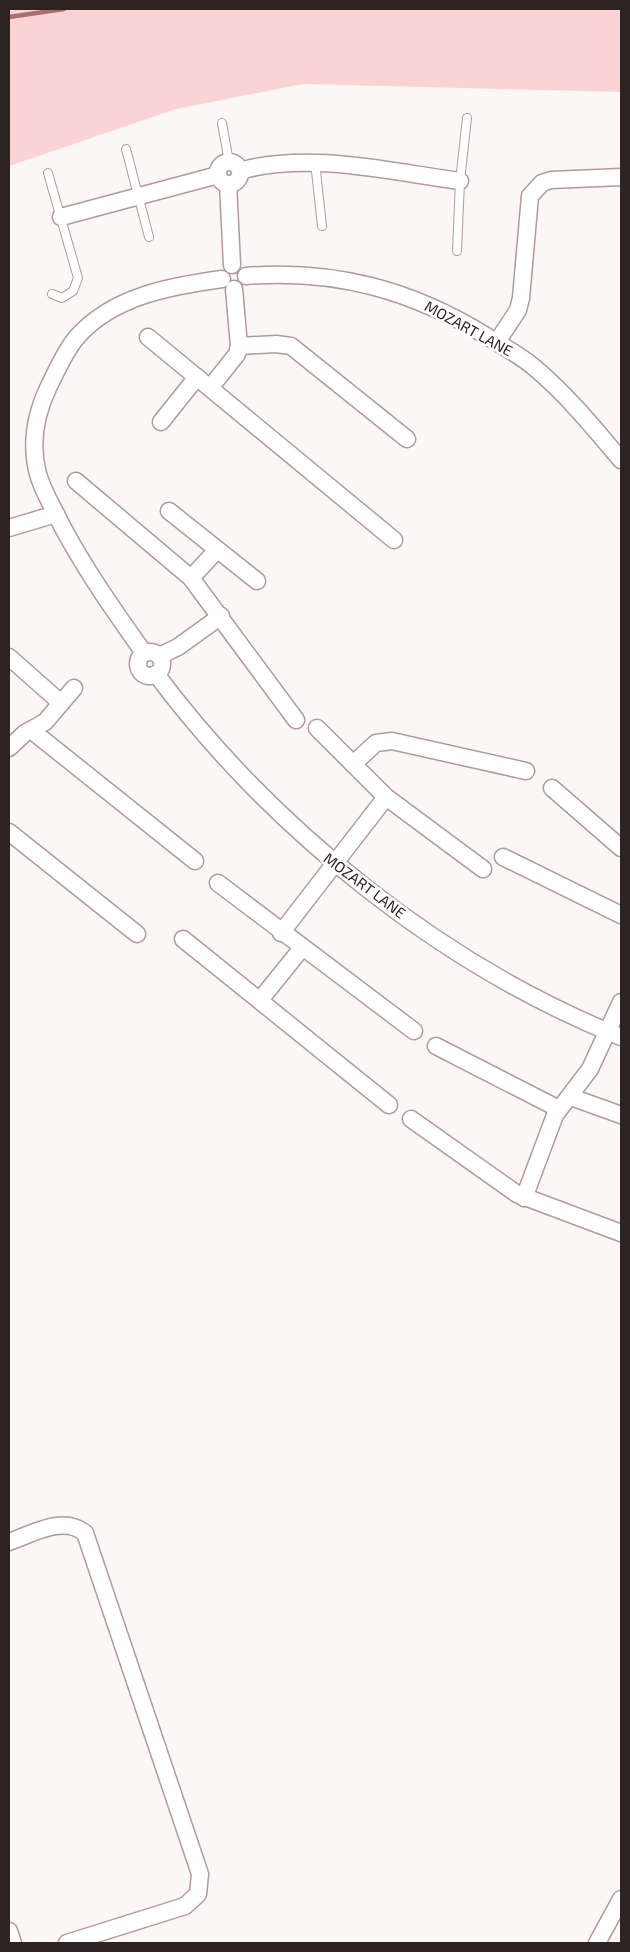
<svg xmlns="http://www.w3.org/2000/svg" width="630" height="1952" font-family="'Exo 2',sans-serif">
<rect width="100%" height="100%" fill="#fcf7f7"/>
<path fill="#fcd3d4" d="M9 9H621V92L303 84 176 109 9 166Z"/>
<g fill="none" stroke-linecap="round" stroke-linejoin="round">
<path stroke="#aa6e70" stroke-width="4.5" d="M9 17 64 9"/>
<g stroke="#b29a9a" stroke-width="10">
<g id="service">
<path d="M222 123 229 162"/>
<path d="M126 149 149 237"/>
<path d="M315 162 322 226"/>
<path d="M48 173 78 278 73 291 62 298 52 294"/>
<path d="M457 251 460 181 467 118"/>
</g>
</g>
<g stroke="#b29a9a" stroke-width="19">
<g id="minor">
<circle cx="229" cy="173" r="11"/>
<path d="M240 171C306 151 392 172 460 181"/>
<path d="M228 184 232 265"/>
<path d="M61 217 218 175"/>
<path d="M246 276C335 269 412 290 488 337 504 347 521 356 535 368 567 395 594 428 621 460"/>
<path d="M148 337 394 540"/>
<path d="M497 342 518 310 521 298 530 196 542 183 551 180 621 177"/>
<path d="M239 346 276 344 291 346 407 439"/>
<path d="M210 388 237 354 239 346 234 289"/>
<path d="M161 422 197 377"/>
<path d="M76 481 191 578 296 720"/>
<path d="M169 511 257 581"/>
<path d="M9 528 56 514"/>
<path d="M191 578 216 551"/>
<circle cx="150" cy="664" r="12"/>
<path d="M144 653C115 612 86 571 62 526 54 509 43 492 38 474 30 444 36 413 49 386 57 370 65 351 77 337 113 296 171 286 222 279"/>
<path d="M159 656 178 647 221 616"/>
<path d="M9 657 61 703"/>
<path d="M156 674C272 829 441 965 621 1037"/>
<path d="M317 728 386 797 483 869"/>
<path d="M31 730 195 861"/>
<path d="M9 748 25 733 45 722 74 688"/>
<path d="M353 764 376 743 392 741 526 771"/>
<path d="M552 788 621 848"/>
<path d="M9 832 137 934"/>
<path d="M503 857 621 915"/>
<path d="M218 883 414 1031"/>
<path d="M281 933 386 797"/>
<path d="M183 939 389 1105"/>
<path d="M260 1000 302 948"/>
<path d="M436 1046 559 1109"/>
<path d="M571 1097 621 1115"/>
<path d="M411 1119 517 1194 621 1233"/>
<path d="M524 1198 555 1115 590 1069 621 1002"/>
<path d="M9 1542C32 1534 63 1515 85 1533L200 1874 198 1894 185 1906 67 1943"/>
<path d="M9 1931 13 1943"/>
<path d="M597 1943 621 1899"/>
</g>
</g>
<use href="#service" stroke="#fff" stroke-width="8"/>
<use href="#minor" stroke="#fff" stroke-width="16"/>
</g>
<g text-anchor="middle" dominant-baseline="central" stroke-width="5" stroke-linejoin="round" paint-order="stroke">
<g font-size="15" fill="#2d2323" stroke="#fff">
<text transform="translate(469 328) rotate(29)">MOZART LANE</text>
<text transform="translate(365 885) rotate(37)">MOZART LANE</text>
</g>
</g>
<rect width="630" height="1952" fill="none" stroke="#2d2323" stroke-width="20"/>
</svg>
